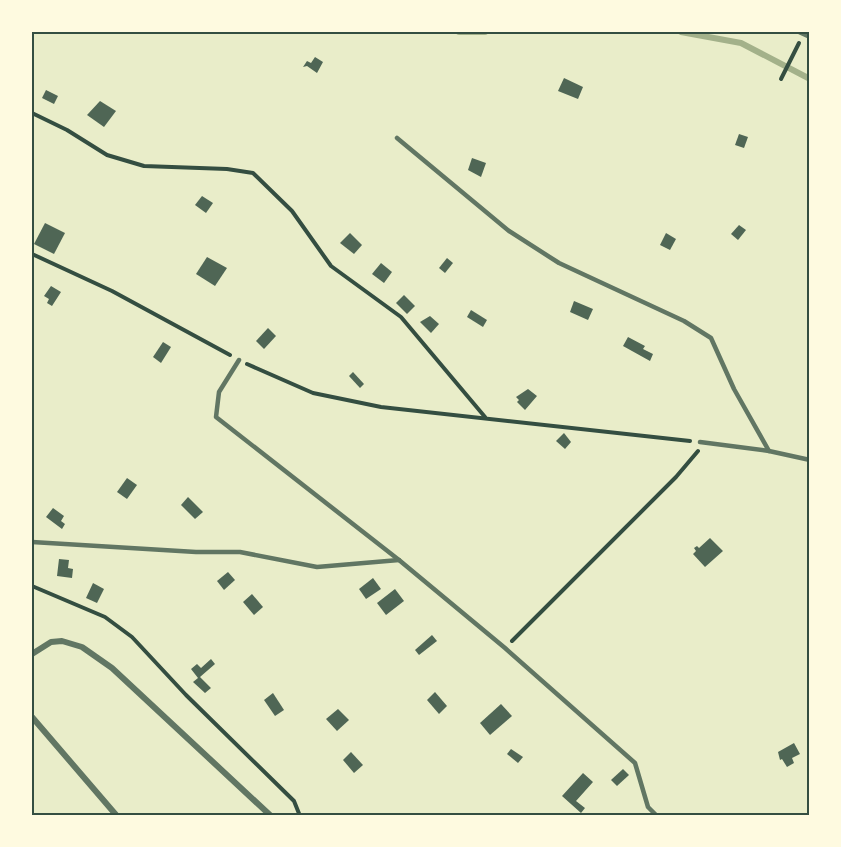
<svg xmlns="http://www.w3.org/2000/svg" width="841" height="847" font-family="'Roboto Serif',serif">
<rect width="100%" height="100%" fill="#e9edc9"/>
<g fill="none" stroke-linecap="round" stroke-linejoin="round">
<g stroke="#a3b18a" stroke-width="6">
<path d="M459 32H485"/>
<path d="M681 32 741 43 810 79"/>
</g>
</g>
<g fill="#4f6655">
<path d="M315 57 323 62 317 73 307 66 303 67 307 61 311 63Z"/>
<path d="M564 78 583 87 578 99 558 91Z"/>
<path d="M46 90 58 96 54 104 42 98Z"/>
<path d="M100 101 116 111 104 127 87 115Z"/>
<path d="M739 134 748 137 744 148 735 145Z"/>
<path d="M472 158 486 163 481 177 468 170Z"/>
<path d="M202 196 213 203 206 213 195 205Z"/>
<path d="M45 223 65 233 54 254 34 244Z"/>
<path d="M739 225 746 230 738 240 731 234Z"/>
<path d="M350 233 362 245 354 254 340 243Z"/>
<path d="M666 233 676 239 670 250 660 245Z"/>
<path d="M207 257 227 268 215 286 196 274Z"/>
<path d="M447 258 453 263 445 273 439 268Z"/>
<path d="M381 263 392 272 384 283 372 274Z"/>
<path d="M51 286 61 292 52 306 47 303 49 299 44 296Z"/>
<path d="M404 295 415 306 407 314 396 303Z"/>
<path d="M574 301 593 309 588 320 570 312Z"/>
<path d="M471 310 487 320 483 327 467 317Z"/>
<path d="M430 316 439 324 431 333 420 322Z"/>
<path d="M268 328 276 336 264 349 256 341Z"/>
<path d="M628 337 645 346 643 349 653 354 650 361 623 346Z"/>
<path d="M163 342 171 347 161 363 153 357Z"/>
<path d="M353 372 364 384 360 388 349 376Z"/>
<path d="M528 389 537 396 525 410 517 402 519 400 516 397Z"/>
<path d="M564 433 571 442 565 449 556 441Z"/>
<path d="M127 478 137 485 127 499 117 492Z"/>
<path d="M188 497 203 512 195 519 181 505Z"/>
<path d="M53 508 64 516 61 521 65 524 62 529 46 517Z"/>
<path d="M710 538 723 551 705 567 693 554 696 551 694 548 697 546 699 548Z"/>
<path d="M59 559 69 560 68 568 73 569 72 578 57 576Z"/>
<path d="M228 572 235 580 224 590 217 581Z"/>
<path d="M373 578 381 589 366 599 359 589Z"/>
<path d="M93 583 104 589 97 603 86 598Z"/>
<path d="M395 589 404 601 386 615 377 603Z"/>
<path d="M252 594 263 607 254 615 243 602Z"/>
<path d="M432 635 437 641 419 655 415 650Z"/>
<path d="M211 659 215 664 200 677 211 688 205 693 193 682 198 678 191 669 197 664 201 668Z"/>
<path d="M435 692 447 706 439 714 427 700Z"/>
<path d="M273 693 284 710 275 716 264 700Z"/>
<path d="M501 704 512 716 490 735 480 723Z"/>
<path d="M338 709 349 720 337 731 326 719Z"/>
<path d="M794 743 800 754 792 758 794 763 787 767 782 759 780 760 778 752Z"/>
<path d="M511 749 523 757 518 763 507 754Z"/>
<path d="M351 752 363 765 354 773 343 760Z"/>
<path d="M623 769 629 775 617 786 611 780Z"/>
<path d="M583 773 593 782 576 801 585 808 581 813 562 796Z"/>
</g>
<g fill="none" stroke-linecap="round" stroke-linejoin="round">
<g stroke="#344e41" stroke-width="4">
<path d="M781 79 799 43"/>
<path d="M32 113 67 130 107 155 144 166 227 169 253 173 292 211 331 266 401 317 485 417"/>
<path d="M32 254 112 291 230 355"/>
<path d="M247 364 313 393 381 407 690 441"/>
<path d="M32 586 105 617 132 637 186 695 294 801 300 816"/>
<path d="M512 641 676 477 698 451"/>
</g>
<g stroke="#617663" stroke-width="4.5">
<path d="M799 32 810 37"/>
<path d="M397 138 509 231 559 263 684 321 711 338 734 389 769 451"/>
<path d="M239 360 219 392 216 417 399 560 505 648 635 763 648 807 657 816"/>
<path d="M700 442 769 451 810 460"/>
<path d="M32 542 196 552H240L317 567 399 560"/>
</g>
<g stroke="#617663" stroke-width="6">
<path d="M32 654 51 642 62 641 82 647 112 668 271 816"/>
<path d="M32 717 117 816"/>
</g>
</g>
<rect width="841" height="847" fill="none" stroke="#fefae0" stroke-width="66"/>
<rect x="33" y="33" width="775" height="781" fill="none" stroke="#344e41" stroke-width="2"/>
</svg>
